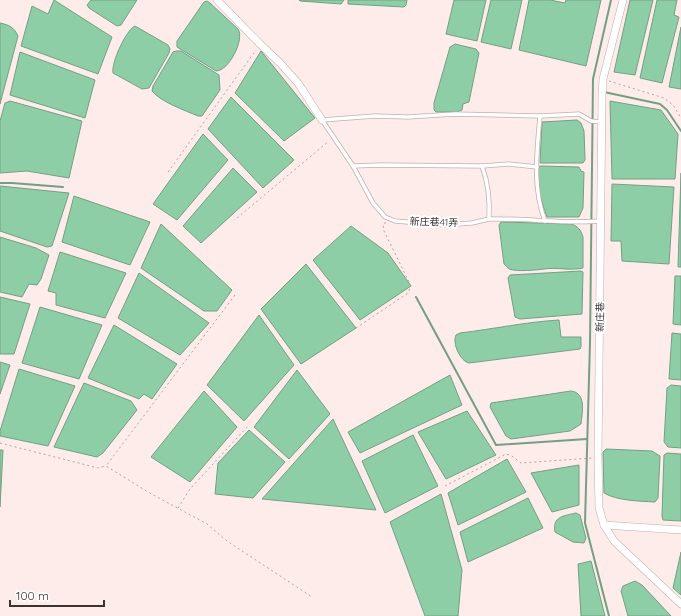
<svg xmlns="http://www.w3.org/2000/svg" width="681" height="616" font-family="Quicksand,'Noto Sans TC',sans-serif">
<rect width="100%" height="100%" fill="#fdece9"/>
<g fill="#8ecea7" stroke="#759f84">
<path d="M54 0 112 37 98 74 21 46 32 6 48 14Z"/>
<path d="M91 0H137L121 25 117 26 89 8 87 5Z"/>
<path d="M299 0H344L341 4 300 1Z"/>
<path d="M348 0H407L406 5 404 7 348 4Z"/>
<path d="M454 0H486L477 41 446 34Z"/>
<path d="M491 0H522L511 49 481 42Z"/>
<path d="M529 0H550L565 3 566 0H601L586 66 519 50Z"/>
<path d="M630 0H653L635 75 614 72Z"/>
<path d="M657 0H677L674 15 679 17 662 83 640 78Z"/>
<path d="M207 1 210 3 238 29C245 39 229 71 216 71L177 47V41L204 2Z"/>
<path d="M0 23C9 25 14 27 18 36L0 104Z"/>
<path d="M135 26 168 45 170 49 169 53 149 88 142 89 113 73C111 63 126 30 135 26Z"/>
<path d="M681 27V89L669 87Z"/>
<path d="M455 44 476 49 479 53 469 102 463 104 462 110 457 112H436L434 110V103L450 47Z"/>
<path d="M176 51H181L219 75 220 90 202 116H198C184 110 161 102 152 91L153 86 173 52Z"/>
<path d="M261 51 315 118 284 141 235 93Z"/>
<path d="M20 52 95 80 85 118 10 95Z"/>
<path d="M231 97 294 160 263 188 208 129Z"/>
<path d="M10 101 82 121 69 178 27 171 0 173V121L5 103Z"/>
<path d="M610 101 661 110 678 134 675 179H612Z"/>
<path d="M577 120 581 123 584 131 585 160 583 163H540L542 122Z"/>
<path d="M203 134 228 160 177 220 153 204Z"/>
<path d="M540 166 579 167 581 171 584 172 583 208 579 217H547C540 198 538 190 538 170L539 167Z"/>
<path d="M233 168 257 192 201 243 183 226Z"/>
<path d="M681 173V267H678Z"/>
<path d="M612 184 674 187 669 264 622 261 621 241H611Z"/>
<path d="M0 186 69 193 52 246 47 247 0 231Z"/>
<path d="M74 196 150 222 130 265 62 242Z"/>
<path d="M501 222 571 224C578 226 581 230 583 237V268C570 271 557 267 544 269 536 270 517 272 509 269L504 264 499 225Z"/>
<path d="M161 224 232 290 217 311H204L141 268Z"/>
<path d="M351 226 388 253 411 286 360 320 313 260Z"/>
<path d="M0 237 36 248 49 255 41 279 37 285 29 284 22 297 0 292Z"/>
<path d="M60 252 126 273 105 318 56 305V293L48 291Z"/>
<path d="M306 264 356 328 301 364 261 309Z"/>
<path d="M581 271 583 272 582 314 520 319 515 317 508 278 510 275Z"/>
<path d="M139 273 209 323 180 355 118 318Z"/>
<path d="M675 276H681V325L673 324Z"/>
<path d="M0 297 30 304 14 354H0Z"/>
<path d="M40 307 102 325 79 379 22 363Z"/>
<path d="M259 315 294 365 244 421 207 385Z"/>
<path d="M559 320 561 337H581V347L580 349 469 363C460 361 452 343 456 335L460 333C493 329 526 322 559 320Z"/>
<path d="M114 325 177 364 152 399 144 394 139 399 88 378Z"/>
<path d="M672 333 681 334V380L669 379Z"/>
<path d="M0 362 10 365 0 394Z"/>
<path d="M19 369 75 386 48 446 0 436V431Z"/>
<path d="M297 370 330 414 289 459 254 427Z"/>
<path d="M450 375 462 405 360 453 348 432Z"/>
<path d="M84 383 131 401 137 410 103 453 97 457 54 447Z"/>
<path d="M671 385 681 386V448L668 447 664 442 667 388Z"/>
<path d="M204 391 237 427 190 482 151 457Z"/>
<path d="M571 391C587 393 582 413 581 424L570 431 511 439 506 436 490 407 491 403Z"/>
<path d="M467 411 496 455 446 479 418 432Z"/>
<path d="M333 419 376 510 262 499Z"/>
<path d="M249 430 285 462 253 498 215 494 218 463Z"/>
<path d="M413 435 438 486 385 513 362 461Z"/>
<path d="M606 449 652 451 660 456 658 498 655 502C639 501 618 501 604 493L603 452Z"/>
<path d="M0 450H3L0 507Z"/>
<path d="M667 453 681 454V521L663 520 662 516 664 455Z"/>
<path d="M507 459 526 492 458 525 448 493Z"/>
<path d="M579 465V505L552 512 531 473Z"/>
<path d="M441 494 462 570 458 616H425L390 522Z"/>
<path d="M528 498 543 528 468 562 460 532Z"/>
<path d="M576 513 580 515 586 538 584 543 573 542 555 532C552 516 564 516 576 513Z"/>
<path d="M681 552V595L673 588Z"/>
<path d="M591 561 605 616H581L578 564Z"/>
<path d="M635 581 642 585 671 616H628L621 591 623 586Z"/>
</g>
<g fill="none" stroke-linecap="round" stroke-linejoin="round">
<g stroke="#759f84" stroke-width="2">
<path d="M604 92 660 104 667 110 681 131"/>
<path d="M0 183H12L63 187"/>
<path d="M416 297 496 445 587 439"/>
<path d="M609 616 585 523 590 342 593 79 611 0"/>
</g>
<g stroke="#c3afac" stroke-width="5">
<g id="service">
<path d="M540 116C537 151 532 187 545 221"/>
<path d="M322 120 375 116 408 117 455 114 540 116 579 114 591 121 601 122"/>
<path d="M322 120 353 166 373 203 385 217 395 221 444 225 472 223 489 219C490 201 488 182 482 166"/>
<path d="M353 166 380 165 482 166 509 164 537 167"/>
<path d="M489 219C527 218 564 224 601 221"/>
</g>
</g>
<g stroke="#c3afac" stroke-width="8">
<g id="minor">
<path d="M217 0 260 44 280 63 298 83 322 120"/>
<path d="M623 0 603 79 602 96 598 458 599 508 604 525 614 541 681 604"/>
<path d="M604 525 681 530"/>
</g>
</g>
<g stroke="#b3a5a3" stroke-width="1" stroke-dasharray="2 3" stroke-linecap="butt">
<path d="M609 81 664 98 673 105 681 118"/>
<path d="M168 172 256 50"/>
<path d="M237 218 329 141"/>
<path d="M235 295 106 466 148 492 207 524 227 541 312 597"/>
<path d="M356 328 408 293 411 286 383 229 384 223H386"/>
<path d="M0 443 98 468 105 466"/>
<path d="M445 486 506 454 512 456 521 463 592 458"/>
<path d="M178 508 190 489 249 425"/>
</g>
<use href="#service" stroke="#fff" stroke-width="3.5"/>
<use href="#minor" stroke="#fff" stroke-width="7"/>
</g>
<g text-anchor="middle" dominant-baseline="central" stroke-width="4" stroke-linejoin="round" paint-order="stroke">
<g font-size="10" fill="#3b3231" stroke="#fff">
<text transform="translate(434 222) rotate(2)">新庄巷41弄</text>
<text transform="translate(600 317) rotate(-89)">新庄巷</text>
</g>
</g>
<path d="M10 600v6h94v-6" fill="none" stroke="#3b3231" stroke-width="2"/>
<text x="16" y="600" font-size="12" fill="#3b3231" stroke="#ffffff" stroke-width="3" paint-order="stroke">100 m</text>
</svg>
